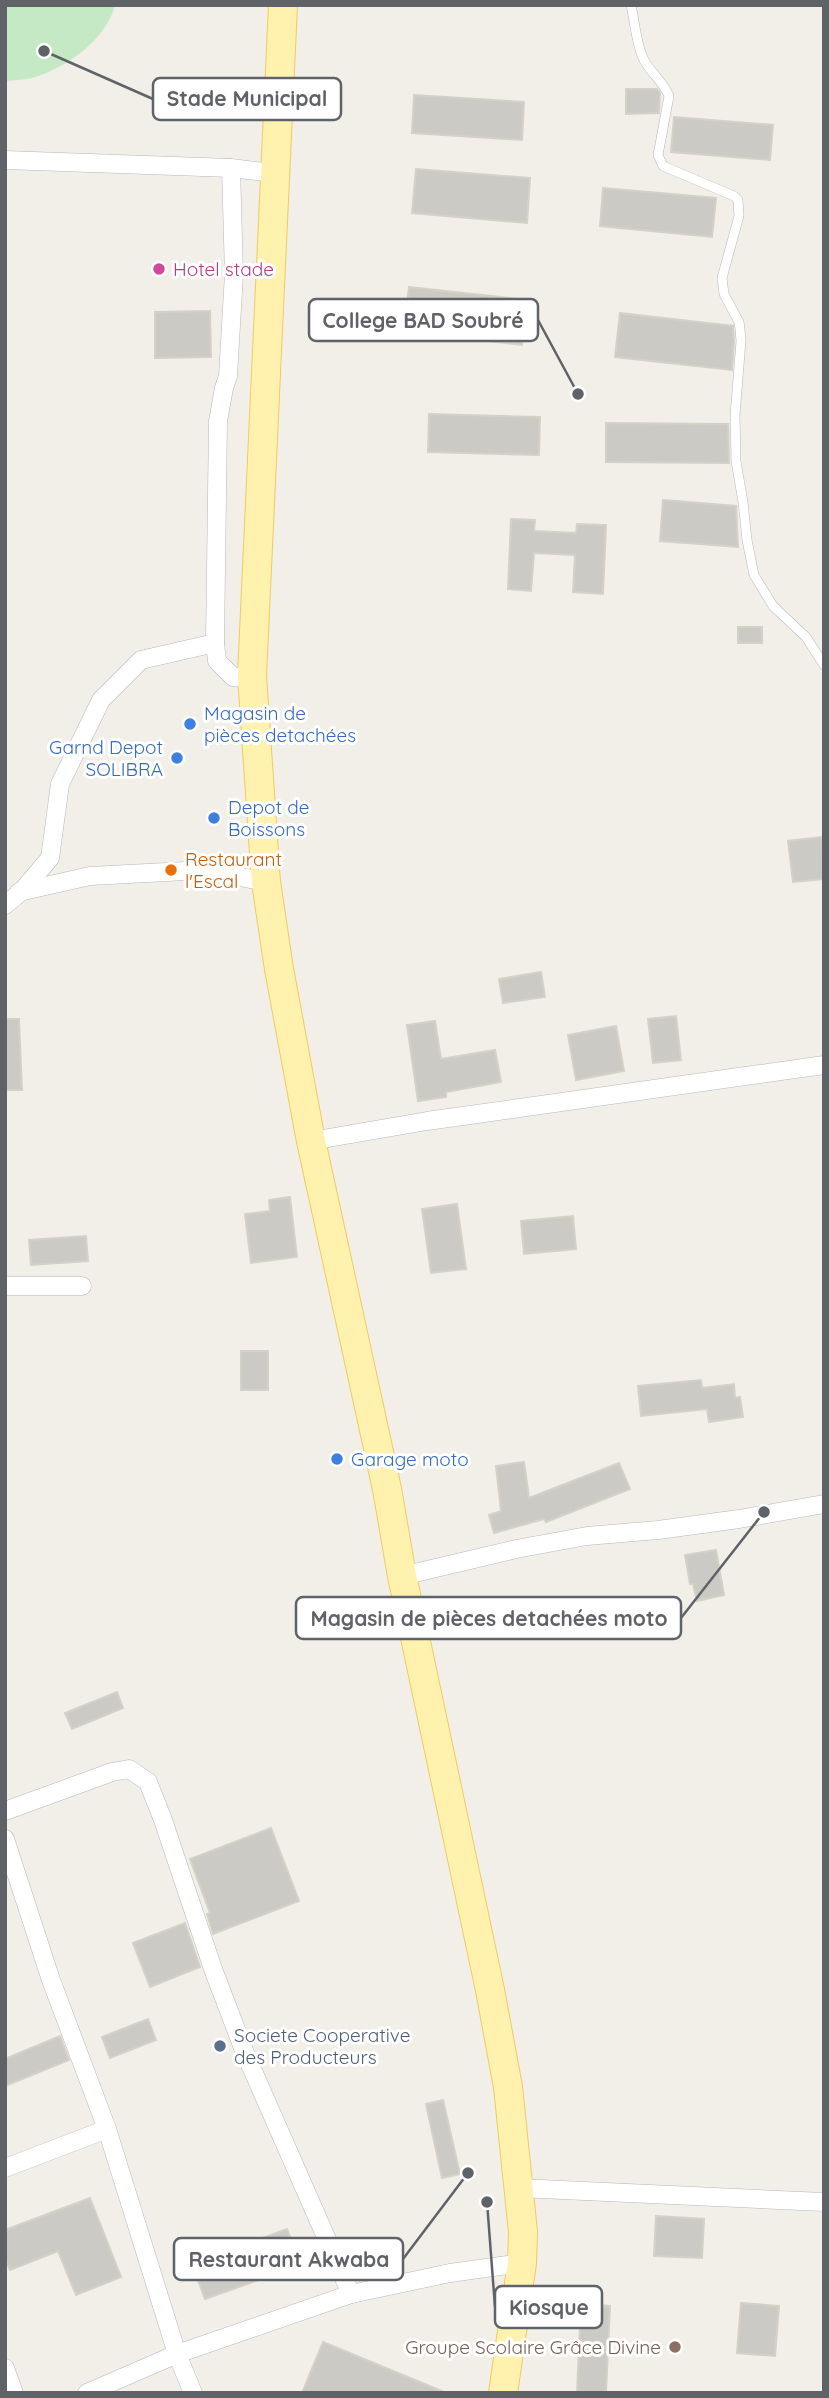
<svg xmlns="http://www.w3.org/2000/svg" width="829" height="2398" font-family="Quicksand,sans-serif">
<rect width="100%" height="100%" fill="#f1efe8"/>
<path fill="#c5e8c5" d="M5 5H115C107 39 65 69 32 78 24 80 14 80 5 81Z"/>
<g fill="#cccac5" stroke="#d6d1c6" stroke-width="2">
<path d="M626 89H657L660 93 659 113 626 114Z"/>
<path d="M414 95 524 102 522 140 412 133Z"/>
<path d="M674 117 773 125 770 160 671 152Z"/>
<path d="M416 169 530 178 527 223 412 213Z"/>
<path d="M603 188 716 198 712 237 600 226Z"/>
<path d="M409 287 527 300 522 345 404 331Z"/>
<path d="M210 311 211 357 155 358V312Z"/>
<path d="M620 313 733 326 734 341 732 370 615 357Z"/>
<path d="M429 414 540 417 539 455 428 452Z"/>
<path d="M606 423 728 424 729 463 606 462Z"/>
<path d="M663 500 736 506 738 547 660 541Z"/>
<path d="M511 519 535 520 534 531 576 533 577 524 606 525 603 594 573 592 575 555 534 553 531 591 508 589Z"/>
<rect x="738" y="627" width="24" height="16"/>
<path d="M822 837 824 879 793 882 788 841Z"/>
<path d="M541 972 545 997 503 1003 499 979Z"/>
<path d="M676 1016 681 1060 653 1063 648 1019Z"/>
<path d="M5 1019H19L22 1090H5Z"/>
<path d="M435 1021 441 1059 495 1050 501 1082 446 1092V1097L418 1101 407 1025Z"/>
<path d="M616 1026 624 1071 576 1080 568 1035Z"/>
<path d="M290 1197 297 1257 251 1263 245 1214 270 1211 269 1200Z"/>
<path d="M457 1204 466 1269 431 1273 422 1209Z"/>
<path d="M573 1216 576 1249 524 1254 521 1221Z"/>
<path d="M86 1236 88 1261 31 1265 29 1240Z"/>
<rect x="241" y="1351" width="27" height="39"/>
<path d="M701 1380 702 1388 734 1384 735 1398 740 1397 743 1417 709 1422 707 1409 641 1416 638 1386Z"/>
<path d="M524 1462 529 1498 619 1463 630 1489 546 1522 544 1519 494 1533 489 1515 501 1511 496 1466Z"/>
<path d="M716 1550 724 1595 697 1601 693 1584H690L685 1555Z"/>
<path d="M117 1692 123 1708 72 1729 65 1713Z"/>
<path d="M271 1828 299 1901 213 1934 207 1914 210 1913 190 1859Z"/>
<path d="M185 1923 200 1967 150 1987 133 1943Z"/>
<path d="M148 2019 156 2040 110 2058 102 2037Z"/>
<path d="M60 2036 69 2060 5 2086V2059Z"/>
<path d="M443 2100 460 2174 442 2178 426 2104Z"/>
<path d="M90 2198 121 2277 76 2295 58 2251 10 2270 5 2258V2230Z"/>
<path d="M656 2216 704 2219 702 2258 654 2256Z"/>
<path d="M287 2229 301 2265 205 2299 192 2264Z"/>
<path d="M741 2303 779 2306 775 2356 737 2353Z"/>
<path d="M581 2304 610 2306 606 2393H577Z"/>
<path d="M323 2342 444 2392V2393H302Z"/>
</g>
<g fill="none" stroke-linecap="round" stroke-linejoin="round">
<g stroke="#b5b8bc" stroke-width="10">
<path id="lane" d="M631 5C635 22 636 44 644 60 651 73 664 83 669 96L658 155 663 166 734 196 738 200 739 216 722 278 724 294 739 322 740 329 741 341 735 415 736 461 743 502 747 540 754 575 773 606 806 637 824 665"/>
</g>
<g stroke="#b5b8bc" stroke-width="19">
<g id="street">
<path d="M5 160 231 168 273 173"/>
<path d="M231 168 234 274 228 376 224 388 218 421 215 643 217 661 233 677 252 676"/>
<path d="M19 892 90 876 205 870 266 882"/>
<path d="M5 905 22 891 50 858 60 784 101 700 141 660 215 643"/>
<path d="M311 1141 427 1121 824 1065"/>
<path d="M5 1286H82"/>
<path d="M402 1576 516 1549 587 1536 658 1530 739 1519 824 1504"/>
<path d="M5 1811 112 1772 129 1769 148 1782 163 1820 213 1969 245 2053 351 2294"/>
<path d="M5 1839 51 1980 107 2129 177 2354 193 2393"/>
<path d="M5 2168 107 2129"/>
<path d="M519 2188 824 2202"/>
<path d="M5 2368 14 2393"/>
<path d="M87 2393 177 2354 351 2294 450 2273 522 2263"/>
</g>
</g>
<g stroke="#f2c960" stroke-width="30">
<path id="primary" d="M283 5 252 676 266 882 279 969 311 1141 387 1489 402 1576 490 1990 508 2087 523 2232 522 2263 503 2393"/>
</g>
<use href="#lane" stroke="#fff" stroke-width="9"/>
<use href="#street" stroke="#fff" stroke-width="18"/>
<use href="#primary" stroke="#fff2af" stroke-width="28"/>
</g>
<circle fill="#d1479c" stroke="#fff" stroke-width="2.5" cx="159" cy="269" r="7"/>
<g fill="#3f7fe0" stroke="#fff" stroke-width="2.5">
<circle cx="190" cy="724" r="7"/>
<circle cx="177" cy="758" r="7"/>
<circle cx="214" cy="818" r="7"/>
<circle cx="337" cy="1459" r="7"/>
</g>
<circle fill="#e8710a" stroke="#fff" stroke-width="2.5" cx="171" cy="870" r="7"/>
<circle fill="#5c6f8a" stroke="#fff" stroke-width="2.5" cx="220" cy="2046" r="7"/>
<circle fill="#8d6e63" stroke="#fff" stroke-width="2.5" cx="675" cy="2347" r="7"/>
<g text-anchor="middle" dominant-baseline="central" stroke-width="6" stroke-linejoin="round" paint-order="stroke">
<g font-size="19" fill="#b23c85" stroke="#fff" text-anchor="start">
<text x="173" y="269">Hotel stade</text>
</g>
<g font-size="19" fill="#366cbe" stroke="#fff" text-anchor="start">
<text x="204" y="713">Magasin de<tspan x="204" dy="22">pièces detachées</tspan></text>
<text x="163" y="747" text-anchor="end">Garnd Depot<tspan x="163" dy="22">SOLIBRA</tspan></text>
<text x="228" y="807">Depot de<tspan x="228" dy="22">Boissons</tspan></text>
<text x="351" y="1459">Garage moto</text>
</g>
<g font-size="19" fill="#c56008" stroke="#fff" text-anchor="start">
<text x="185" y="859">Restaurant<tspan x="185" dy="22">l'Escal</tspan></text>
</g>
<g font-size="19" fill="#4e5e75" stroke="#fff" text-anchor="start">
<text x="234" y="2035">Societe Cooperative<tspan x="234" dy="22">des Producteurs</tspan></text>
</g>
<g font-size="19" fill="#785e54" stroke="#fff" text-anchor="end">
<text x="661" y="2347">Groupe Scolaire Grâce Divine</text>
</g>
</g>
<path fill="none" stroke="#5f6368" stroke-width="2.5" d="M44 51L153 99M578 394L538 320M764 1512L681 1618M468 2173L403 2259M487 2202L495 2307"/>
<g fill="#5f6368" stroke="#fff" stroke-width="2.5">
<circle cx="44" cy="51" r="7"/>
<circle cx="578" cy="394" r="7"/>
<circle cx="764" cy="1512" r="7"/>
<circle cx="468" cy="2173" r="7"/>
<circle cx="487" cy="2202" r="7"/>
</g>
<g fill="#fff" stroke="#5f6368" stroke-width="2.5">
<rect x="153" y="78" width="188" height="42" rx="7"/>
<rect x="309" y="299" width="229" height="42" rx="7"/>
<rect x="296" y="1597" width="385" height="42" rx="7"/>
<rect x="174" y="2238" width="229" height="42" rx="7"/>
<rect x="495" y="2286" width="107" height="42" rx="7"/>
</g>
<g font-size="21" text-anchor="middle" font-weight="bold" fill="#5f6368">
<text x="247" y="106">Stade Municipal</text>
<text x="423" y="328">College BAD Soubré</text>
<text x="489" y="1626">Magasin de pièces detachées moto</text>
<text x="289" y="2267">Restaurant Akwaba</text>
<text x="549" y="2315">Kiosque</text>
</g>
<rect width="829" height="2398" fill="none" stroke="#5f6368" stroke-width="14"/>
</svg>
